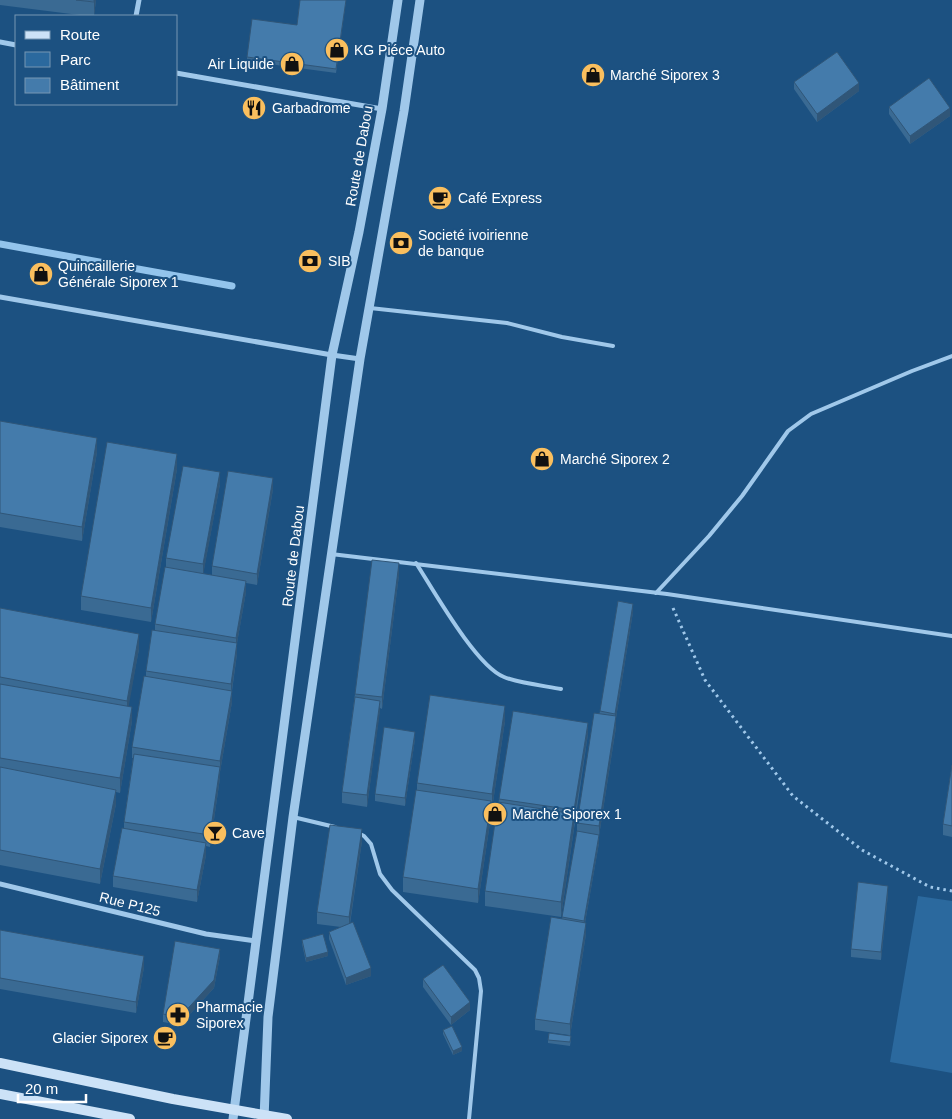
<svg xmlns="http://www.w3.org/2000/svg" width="952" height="1119" font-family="Arial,sans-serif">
<rect width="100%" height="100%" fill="#1c5181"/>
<path fill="#2b699e" d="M918 896 952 901V1073L890 1062Z"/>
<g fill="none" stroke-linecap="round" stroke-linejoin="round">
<path stroke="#93c4ec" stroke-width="7" d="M0 244 232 286"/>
<path stroke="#a0c8ea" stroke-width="3" stroke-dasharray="2.5 4" stroke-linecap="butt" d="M673 608 705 680 793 796 862 850 930 887 952 891"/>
<g stroke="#a0c8ea" stroke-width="4">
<path d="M370 308 507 323 562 337 613 346"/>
<path d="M331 554 667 594 952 636"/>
<path d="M416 563C434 591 476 666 504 677 518 683 545 686 561 689"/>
<path d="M656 593 709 536 742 496 788 431 811 414 912 371 952 356"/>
<path d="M293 817 335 827"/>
<path d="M358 833 364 836 371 844 380 874 392 890 475 970 479 978 481 991 469 1119"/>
</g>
<g stroke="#a0c8ea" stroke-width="5">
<path d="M136 16 139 0"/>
<path d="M0 42 16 45"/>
<path d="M176 73 382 109"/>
<path d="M0 297 332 355 360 359"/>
<path d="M0 884 206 934 256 941"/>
</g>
<g stroke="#a0c8ea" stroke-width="9">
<path d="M233 1119 332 355 359 232 382 109 398 0"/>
<path d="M264 1119 268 1017 293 817 360 359 404 111 420 0"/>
</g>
<g stroke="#cce2f7" stroke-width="10">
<path d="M0 1063 173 1099 287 1119"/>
<path d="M0 1094 130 1119"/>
</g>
</g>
<g fill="#3a6a93">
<path d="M0 0H96L94 16H87L0 5Z"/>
<path d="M300 0H346L336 73 247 61V57L297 25Z"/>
<path d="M794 82 859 91 817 122 794 89Z"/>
<path d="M889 107 950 116 910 144 889 114Z"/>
<path d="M0 421 97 452 82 541 0 527Z"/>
<path d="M177 469 151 622 81 610V596Z"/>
<path d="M220 484 203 574 212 575V566L273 489 257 585 246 583V592L237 643V654L232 691V702L220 772V778L210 847 206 846V855L197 902 113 887V876L124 829V822L133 758H132V747L146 676V671L155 630V624L166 567V558Z"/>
<path d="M399 575 382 709 380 708 367 807 342 803V792L355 694Z"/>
<path d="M0 608 139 649 128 706 132 721 120 793 116 792V804L100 884 0 865Z"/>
<path d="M633 612 616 718V727L599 836V843L585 923 586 934 570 1036 571 1039 570 1046 548 1043V1040L569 1035 535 1030V1019L562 919 577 831V823L600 711Z"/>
<path d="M505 721 492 809H491V816L478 903 403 892V877L417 790V783Z"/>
<path d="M588 734 561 917 485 906V891L499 799Z"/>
<path d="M415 739 405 806 375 801V794Z"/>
<path d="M952 765V837L943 835V824Z"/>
<path d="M362 841 350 924 371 976 346 985 329 939V932L341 927 317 924V912Z"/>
<path d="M888 894 881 960 851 957V949Z"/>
<path d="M0 930 144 967 136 1013 0 989Z"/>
<path d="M302 940 328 956 306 962 302 944Z"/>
<path d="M220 956 214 988 180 1025 163 1022V1014Z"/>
<path d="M423 979 470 1010 451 1025 423 987Z"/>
<path d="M443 1030 462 1051 453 1055 443 1034Z"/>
</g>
<g fill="#305678">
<path d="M94 0H96L94 16Z"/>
<path d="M859 83V91L817 122V114Z"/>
<path d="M950 108V116L910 144V136Z"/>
<path d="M97 438V452L82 541V527Z"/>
<path d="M177 454V469L151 622V608Z"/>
<path d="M220 472V484L203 576V564Z"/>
<path d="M273 478V489L257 585V574Z"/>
<path d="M399 563V575L382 709V697Z"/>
<path d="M246 581V592L236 649V638Z"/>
<path d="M633 604V612L616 718V727L599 836V843L584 928V921L599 836V826L615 719V714Z"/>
<path d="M139 634V649L127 716V701Z"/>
<path d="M237 643V654L231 695V684Z"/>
<path d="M232 691V702L220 772V778L210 847V835L220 768V761Z"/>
<path d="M380 701V712L367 807V795Z"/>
<path d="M505 706V721L492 809V794Z"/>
<path d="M132 707V721L120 793V778Z"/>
<path d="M588 723V734L574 821V810Z"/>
<path d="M415 732V739L405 806V798Z"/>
<path d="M116 790V804L100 884V869Z"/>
<path d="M491 801V816L478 903V889Z"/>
<path d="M574 814V828L561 917V902Z"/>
<path d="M362 829V841L349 928V917Z"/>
<path d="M206 843V855L197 902V890Z"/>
<path d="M888 886V894L881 960V952Z"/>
<path d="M586 923V934L570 1036V1024Z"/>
<path d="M220 949V956L214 988 180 1025V1017Z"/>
<path d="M328 952V956L306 962V958Z"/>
<path d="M144 956V967L136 1013V1002Z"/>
<path d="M371 968V976L346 985V978Z"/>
<path d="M470 1002V1010L451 1025V1017Z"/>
<path d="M462 1047V1051L453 1055V1051Z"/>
</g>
<g fill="#447bab" stroke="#305678">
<path d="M76 0H94V2Z"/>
<path d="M300 0H346L336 69 247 57 252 19 297 25Z"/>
<path d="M837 52 859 83 817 114 794 82Z"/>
<path d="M929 78 950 108 910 136 889 107Z"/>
<path d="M0 421 97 438 82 527 0 513Z"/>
<path d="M107 442 177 454 151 608 81 596Z"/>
<path d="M183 466 220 472 203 564 166 558Z"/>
<path d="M228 471 273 478 257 574 212 566Z"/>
<path d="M372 560 399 563 382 697 355 694Z"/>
<path d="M165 567 246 581 236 638 155 624Z"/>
<path d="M618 601 633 604 615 714 600 711Z"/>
<path d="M0 608 139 634 127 701 0 677Z"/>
<path d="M152 630 237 643 231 684 146 671Z"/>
<path d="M144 676 232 691 220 761 132 747Z"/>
<path d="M0 684 132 707 120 778 0 758Z"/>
<path d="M430 695 505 706 492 794 417 783Z"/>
<path d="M355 697 380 701 367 795 342 792Z"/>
<path d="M513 711 588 723 574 810 499 799Z"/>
<path d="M594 713 616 716 599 826 577 823Z"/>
<path d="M384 727 415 732 405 798 375 794Z"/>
<path d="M134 754 220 767 210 835 124 822Z"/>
<path d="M952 765V826L943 824Z"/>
<path d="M0 767 116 790 100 869 0 850Z"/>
<path d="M416 790 491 801 478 889 403 877Z"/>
<path d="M498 802 574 814 561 902 485 891Z"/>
<path d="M330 825 362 829 349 917 317 912Z"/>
<path d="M122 828 206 843 197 890 113 876Z"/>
<path d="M577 831 599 835 584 921 562 917Z"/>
<path d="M858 882 888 886 881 952 851 949Z"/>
<path d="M551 917 586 923 570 1024 535 1019Z"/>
<path d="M353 922 371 968 346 978 329 932Z"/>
<path d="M0 930 144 956 136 1002 0 978Z"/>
<path d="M323 934 328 952 306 958 302 940Z"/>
<path d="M175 941 220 949 214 980 180 1017 163 1014Z"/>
<path d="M443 965 470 1002 451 1017 423 979Z"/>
<path d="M452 1026 462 1047 453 1051 443 1030Z"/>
<path d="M549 1033 571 1036 570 1042 548 1040Z"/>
</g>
<defs>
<g id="shop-disc" transform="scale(1.25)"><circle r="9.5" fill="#fabf5e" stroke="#1c5181"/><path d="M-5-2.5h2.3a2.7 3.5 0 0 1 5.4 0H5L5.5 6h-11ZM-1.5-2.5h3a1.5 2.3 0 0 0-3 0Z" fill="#111"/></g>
<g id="restaurant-disc" transform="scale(1.25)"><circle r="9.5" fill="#fabf5e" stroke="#1c5181"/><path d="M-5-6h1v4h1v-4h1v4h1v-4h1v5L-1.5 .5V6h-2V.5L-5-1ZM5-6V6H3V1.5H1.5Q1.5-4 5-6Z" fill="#111"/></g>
<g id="cafe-disc" transform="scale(1.25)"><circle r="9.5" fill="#fabf5e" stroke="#1c5181"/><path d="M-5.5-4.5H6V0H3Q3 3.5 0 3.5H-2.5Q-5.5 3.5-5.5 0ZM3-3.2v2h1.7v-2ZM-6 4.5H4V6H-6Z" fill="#111"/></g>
<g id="bank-disc" transform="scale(1.25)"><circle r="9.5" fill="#fabf5e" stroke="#1c5181"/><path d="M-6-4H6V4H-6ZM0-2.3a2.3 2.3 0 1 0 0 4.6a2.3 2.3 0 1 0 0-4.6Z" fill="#111"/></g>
<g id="bar-disc" transform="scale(1.25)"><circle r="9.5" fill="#fabf5e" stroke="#1c5181"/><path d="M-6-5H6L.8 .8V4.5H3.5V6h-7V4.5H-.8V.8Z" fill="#111"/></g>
<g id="pharmacy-disc" transform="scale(1.25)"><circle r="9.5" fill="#fabf5e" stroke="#1c5181"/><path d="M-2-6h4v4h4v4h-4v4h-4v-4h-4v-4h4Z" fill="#111"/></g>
</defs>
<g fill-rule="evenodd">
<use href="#shop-disc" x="337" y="50"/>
<use href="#shop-disc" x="292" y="64"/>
<use href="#shop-disc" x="593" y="75"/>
<use href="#restaurant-disc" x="254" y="108"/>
<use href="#cafe-disc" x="440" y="198"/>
<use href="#bank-disc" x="401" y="243"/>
<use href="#bank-disc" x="310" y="261"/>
<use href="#shop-disc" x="41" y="274"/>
<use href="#shop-disc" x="542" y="459"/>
<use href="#shop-disc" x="495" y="814"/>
<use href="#bar-disc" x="215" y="833"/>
<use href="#pharmacy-disc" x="178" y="1015"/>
<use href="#cafe-disc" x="165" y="1038"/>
</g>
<g text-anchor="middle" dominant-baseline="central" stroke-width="4" stroke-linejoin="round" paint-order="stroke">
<g font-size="14" fill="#fff" stroke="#1c5181" text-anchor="start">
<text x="354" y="50">KG Piéce Auto</text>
<text x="274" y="64" text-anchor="end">Air Liquide</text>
<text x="610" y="75">Marché Siporex 3</text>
<text x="272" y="108">Garbadrome</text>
<text x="458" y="198">Café Express</text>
<text x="418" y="235">Societé ivoirienne<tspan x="418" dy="16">de banque</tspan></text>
<text x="328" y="261">SIB</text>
<text x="58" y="266">Quincaillerie<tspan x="58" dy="16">Générale Siporex 1</tspan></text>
<text x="560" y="459">Marché Siporex 2</text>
<text x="512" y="814">Marché Siporex 1</text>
<text x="232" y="833">Cave</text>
<text x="196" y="1007">Pharmacie<tspan x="196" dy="16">Siporex</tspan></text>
<text x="148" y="1038" text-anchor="end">Glacier Siporex</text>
</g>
<g font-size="14" fill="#fff" stroke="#1c5181">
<text transform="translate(359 156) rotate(-80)">Route de Dabou</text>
<text transform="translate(293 556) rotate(-83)">Route de Dabou</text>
<text transform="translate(130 904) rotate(14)">Rue P125</text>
</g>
</g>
<rect x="15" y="15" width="162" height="90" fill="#1c5181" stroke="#7797b3"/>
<rect x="25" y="31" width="25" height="8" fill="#cce2f7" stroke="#7797b3"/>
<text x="60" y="40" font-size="15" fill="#ffffff">Route</text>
<rect x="25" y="52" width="25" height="15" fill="#2b699e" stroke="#7797b3"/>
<text x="60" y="65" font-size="15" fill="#ffffff">Parc</text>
<rect x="25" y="78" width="25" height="15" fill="#447bab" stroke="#7797b3"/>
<text x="60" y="90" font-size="15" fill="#ffffff">Bâtiment</text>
<path d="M18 1094v8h68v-8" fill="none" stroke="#ffffff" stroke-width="2.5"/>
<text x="25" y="1094" font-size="15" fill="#ffffff" stroke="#1c5181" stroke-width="4" paint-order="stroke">20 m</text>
</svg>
